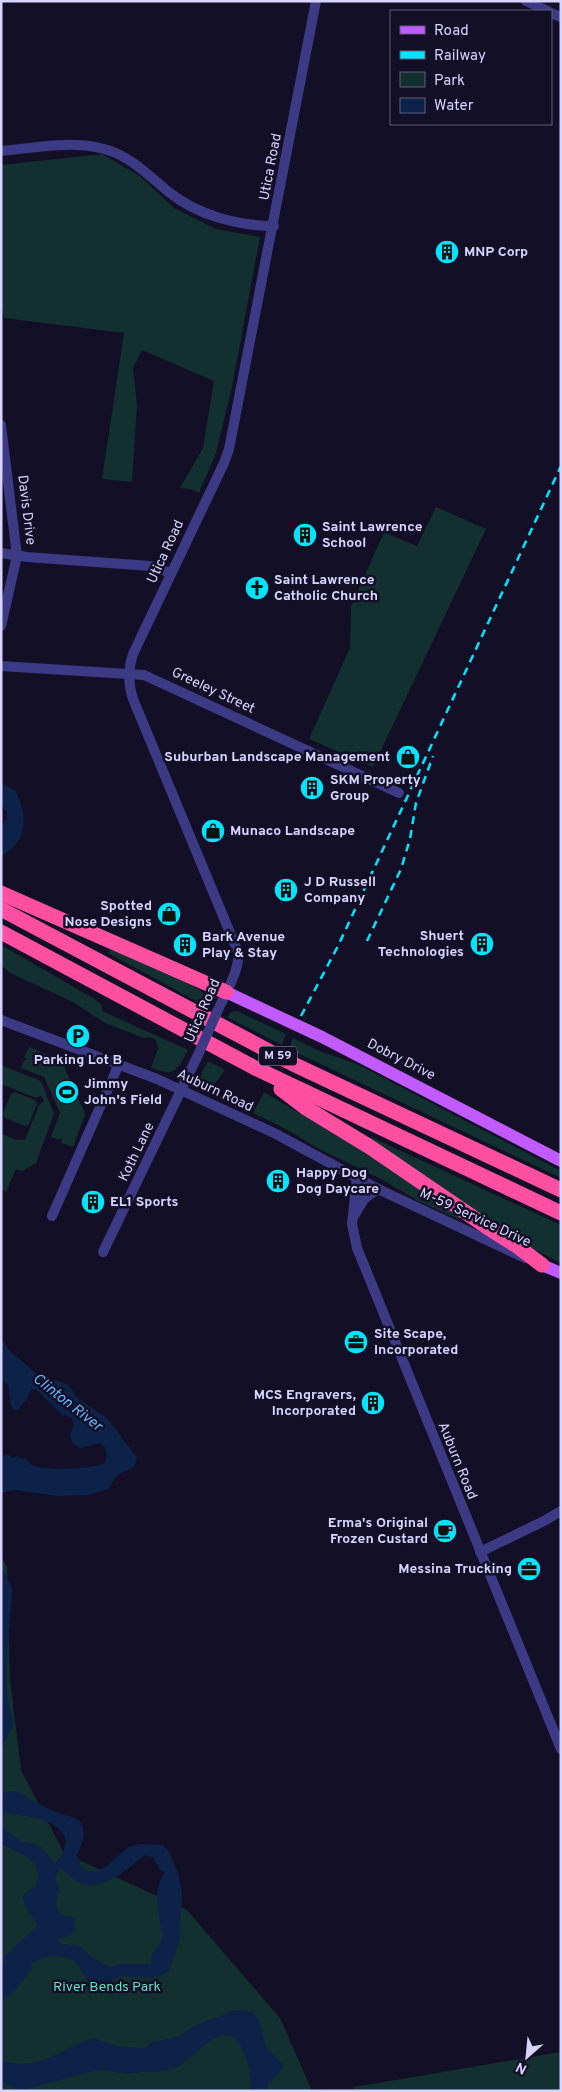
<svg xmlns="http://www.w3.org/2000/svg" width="562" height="2092" font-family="Overpass,sans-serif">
<rect width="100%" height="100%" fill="#130f26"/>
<g fill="#12302f">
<path d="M102 154 140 176 174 208 216 229 260 237 232 387 216 453 199 493 191 489 180 488 203 448 214 381 142 350 133 368 137 405 132 482 102 479 124 333 4 318 1 303V165Z"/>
<path d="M436 507 486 529 373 767 309 739 350 648 351 607 384 532 417 546Z"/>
<path d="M1 945 93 998 102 1005V1011L188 1050C177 1071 175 1077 151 1068L158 1048 156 1040 150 1037 144 1038 105 1023 73 1002 10 973 1 965Z"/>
<path d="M110 949C130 958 200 983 209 999L207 1007 108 953Z"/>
<path d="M237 1011 286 1034 282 1045 227 1017 231 1012Z"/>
<path d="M293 1038 322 1052 357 1064 561 1171V1178L289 1049Z"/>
<path d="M29 1047 61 1060 83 1109 85 1115 73 1147 61 1143 62 1139 60 1138 59 1140 51 1137 60 1113 44 1077 21 1068 24 1061 27 1059 24 1058Z"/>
<path d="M208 1061 225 1070 208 1093C196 1082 201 1073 208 1061Z"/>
<path d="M1 1065 41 1081 54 1114 36 1163 22 1171 16 1169 6 1192 1 1190V1133L13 1139 25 1140 39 1105 44 1101 41 1096 36 1098 1 1084Z"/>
<path d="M15 1092 35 1100 37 1104 29 1124 25 1126 5 1118 3 1114 11 1094Z"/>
<path d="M264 1092 363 1151 460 1216 458 1219 418 1201 381 1179 319 1149 286 1129 253 1113Z"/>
<path d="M371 1137 561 1225V1263L528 1246 369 1141Z"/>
<path d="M1 1557 7 1566 10 1679 21 1770 64 1853 187 1910 280 2018 312 2091H1Z"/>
<path d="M561 2052V2091H354V2087Z"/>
</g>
<g fill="#0c2248" fill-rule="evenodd">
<path d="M1 783 16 791C27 817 30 840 1 856V826L7 819V812L1 805Z"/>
<path d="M1 1339 9 1350 40 1377 47 1380H55L69 1385 76 1397 108 1419 137 1458 134 1467 117 1475 108 1489 88 1495 58 1496 14 1490 1 1493V1456L8 1455 13 1458 17 1456 21 1459 25 1458C28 1461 30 1465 34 1466 52 1471 86 1469 104 1464 108 1456 108 1448 100 1443L80 1448 74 1445 70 1436 74 1424 71 1417 62 1415 36 1389 31 1390 28 1397 18 1410H14L11 1406 8 1385 1 1379Z"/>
<path d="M1 1566C4 1573 12 1584 12 1591 11 1621 0 1695 13 1717V1726L1 1749Z"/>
<path d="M13 1791C23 1792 25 1797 33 1801 41 1805 50 1809 59 1813 65 1816 76 1816 80 1822 88 1832 81 1846 77 1856L82 1868 88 1871H97L107 1866 128 1847 141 1844 162 1845 168 1850 178 1873 182 1892 180 1938 169 1971 163 1975 152 1978 121 1976C109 1980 113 1988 94 1986 87 1986 83 1970 78 1965 67 1953 43 1954 31 1964L32 1969 13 1993 1 2002V1971L5 1956 38 1925C32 1917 24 1906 23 1897L27 1891 35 1887C48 1862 19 1853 1 1844V1826L21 1842C41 1842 44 1850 55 1864L63 1852 66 1841C59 1815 21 1817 1 1812V1793ZM144 1855 153 1857 159 1869 165 1873C150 1891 161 1919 163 1940L152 1954 151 1964H121L110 1967 92 1957 81 1947 59 1943 58 1939 69 1936 75 1932 74 1918C72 1916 69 1917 66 1916 55 1914 55 1898 60 1891L55 1878 60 1867C67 1873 73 1880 82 1884 102 1891 130 1868 144 1855Z"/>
<path d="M235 2010C266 2009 258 2027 266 2046 270 2055 280 2057 283 2067L281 2072 268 2084V2091H251C252 2072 246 2050 233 2036L224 2035 217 2037 207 2043 180 2066 165 2071 142 2072 127 2074 104 2070 93 2071 26 2089 20 2090 1 2082V2060C38 2073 60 2049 93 2038L116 2046 141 2048 147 2047 151 2042 178 2037 195 2026Z"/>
</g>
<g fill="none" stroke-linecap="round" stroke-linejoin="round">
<g stroke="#3d3a85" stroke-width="10">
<path d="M526 1 548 11"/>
<path d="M551 13 561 17"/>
<path d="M1 151C34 148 71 140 104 149 131 156 149 176 170 193 198 215 238 226 274 226"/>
<path d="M1 425 17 556 1 626"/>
<path d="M1 553 27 557 150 566 171 573"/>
<path d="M1 666 144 675 399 793"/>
<path d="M217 1012C224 996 241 968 238 952L133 699C128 684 128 669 133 654L224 463 229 449 316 1"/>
<path d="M1 1020 157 1079 274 1133 378 1189 525 1258"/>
<path d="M357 1177 352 1224 357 1248 561 1749"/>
<path d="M52 1216 119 1064"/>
<path d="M354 1216 364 1199 378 1189"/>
<path d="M103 1252 198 1055"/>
<path d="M480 1552 544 1521 561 1511"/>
</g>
<g stroke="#c25bff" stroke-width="12">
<path d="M226 992 322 1037 561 1161"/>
<path d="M542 1265 561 1273"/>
</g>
<g stroke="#ff4fa3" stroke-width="15">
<path d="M1 893 226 992"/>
<path d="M1 909 293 1064 561 1190"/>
<path d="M1 932 255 1068 561 1213"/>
<path d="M281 1089 306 1108 370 1147 490 1229 517 1246 542 1265"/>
</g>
<g stroke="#00e5ff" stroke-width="2.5" stroke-dasharray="8 6" stroke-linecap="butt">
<path d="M367 941 401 869 410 839 416 803 433 756"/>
<path d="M301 1016 338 946 561 466"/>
</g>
<path stroke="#3d3a85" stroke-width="10" d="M198 1055 217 1012"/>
</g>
<defs>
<g id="building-disc" transform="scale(1.25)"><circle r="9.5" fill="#00e5ff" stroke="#130f26"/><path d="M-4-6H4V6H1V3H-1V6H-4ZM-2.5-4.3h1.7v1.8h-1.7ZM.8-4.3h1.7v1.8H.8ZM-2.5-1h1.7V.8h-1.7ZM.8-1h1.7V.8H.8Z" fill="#111"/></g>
<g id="church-disc" transform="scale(1.25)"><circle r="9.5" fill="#00e5ff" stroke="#130f26"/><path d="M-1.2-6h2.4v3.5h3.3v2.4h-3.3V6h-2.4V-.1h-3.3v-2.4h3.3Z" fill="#111"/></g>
<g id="shop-disc" transform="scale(1.25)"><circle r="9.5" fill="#00e5ff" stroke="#130f26"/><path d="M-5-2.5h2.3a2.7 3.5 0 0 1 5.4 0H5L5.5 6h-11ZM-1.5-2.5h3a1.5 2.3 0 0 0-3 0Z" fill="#111"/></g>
<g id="parking-disc" transform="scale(1.25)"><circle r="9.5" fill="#00e5ff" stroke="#130f26"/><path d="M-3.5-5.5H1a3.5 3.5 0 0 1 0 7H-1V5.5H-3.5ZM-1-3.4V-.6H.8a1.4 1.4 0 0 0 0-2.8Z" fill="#111"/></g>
<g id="stadium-disc" transform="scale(1.25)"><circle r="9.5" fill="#00e5ff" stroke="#130f26"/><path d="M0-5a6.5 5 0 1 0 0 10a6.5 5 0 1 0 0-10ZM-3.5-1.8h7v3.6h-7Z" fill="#111"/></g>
<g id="office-disc" transform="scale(1.25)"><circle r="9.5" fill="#00e5ff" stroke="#130f26"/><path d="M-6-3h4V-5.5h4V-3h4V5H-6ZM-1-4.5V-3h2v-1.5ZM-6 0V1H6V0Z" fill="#111"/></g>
<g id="cafe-disc" transform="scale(1.25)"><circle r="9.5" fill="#00e5ff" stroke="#130f26"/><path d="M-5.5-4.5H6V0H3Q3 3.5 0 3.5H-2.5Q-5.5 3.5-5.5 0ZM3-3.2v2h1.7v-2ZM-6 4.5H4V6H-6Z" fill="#111"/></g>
</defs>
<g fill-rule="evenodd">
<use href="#building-disc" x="447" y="252"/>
<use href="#building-disc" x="305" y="535"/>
<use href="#church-disc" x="257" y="588"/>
<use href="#shop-disc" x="408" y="757"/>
<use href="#building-disc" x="312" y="788"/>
<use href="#shop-disc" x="213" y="831"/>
<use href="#building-disc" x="286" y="890"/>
<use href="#shop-disc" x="169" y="914"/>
<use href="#building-disc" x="482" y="944"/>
<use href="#building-disc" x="185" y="945"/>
<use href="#parking-disc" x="78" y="1036"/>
<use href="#stadium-disc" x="67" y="1092"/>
<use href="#building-disc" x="278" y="1181"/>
<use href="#building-disc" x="93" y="1202"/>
<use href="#office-disc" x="356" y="1342"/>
<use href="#building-disc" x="373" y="1403"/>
<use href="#cafe-disc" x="445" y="1531"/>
<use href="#office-disc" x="529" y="1569"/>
</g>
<g text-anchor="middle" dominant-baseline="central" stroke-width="5" stroke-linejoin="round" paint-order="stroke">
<rect fill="#130f26" stroke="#9e99be" stroke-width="1" x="259" y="1046.5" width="38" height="19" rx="4"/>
<g font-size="12" font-weight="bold" fill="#d9d4ff">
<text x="278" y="1056">M 59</text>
</g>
<g font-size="14" fill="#d9d4ff" stroke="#130f26">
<text transform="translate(271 167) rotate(-79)">Utica Road</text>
<text transform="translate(26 510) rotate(83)">Davis Drive</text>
<text transform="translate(166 552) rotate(-65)">Utica Road</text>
<text transform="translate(213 691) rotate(25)">Greeley Street</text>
<text transform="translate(203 1011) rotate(-66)">Utica Road</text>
<text transform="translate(401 1060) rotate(27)">Dobry Drive</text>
<text transform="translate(215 1091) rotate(25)">Auburn Road</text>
<text transform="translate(137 1152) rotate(-64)">Koth Lane</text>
<text transform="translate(475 1218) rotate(25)">M-59 Service Drive</text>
<text transform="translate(457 1461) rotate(68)">Auburn Road</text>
</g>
<g font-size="14" font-weight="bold" fill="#d9d4ff" stroke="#130f26" text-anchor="start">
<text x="464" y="252">MNP Corp</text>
<text x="322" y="527">Saint Lawrence<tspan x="322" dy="16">School</tspan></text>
<text x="274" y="580">Saint Lawrence<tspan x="274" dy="16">Catholic Church</tspan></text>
<text x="390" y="757" text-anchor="end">Suburban Landscape Management</text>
<text x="330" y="780">SKM Property<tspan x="330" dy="16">Group</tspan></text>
<text x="230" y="831">Munaco Landscape</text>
<text x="304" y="882">J D Russell<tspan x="304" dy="16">Company</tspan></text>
<text x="152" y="906" text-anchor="end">Spotted<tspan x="152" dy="16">Nose Designs</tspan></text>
<text x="464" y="936" text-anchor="end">Shuert<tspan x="464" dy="16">Technologies</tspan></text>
<text x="202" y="937">Bark Avenue<tspan x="202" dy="16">Play &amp; Stay</tspan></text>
<text x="78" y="1060" text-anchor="middle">Parking Lot B</text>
<text x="84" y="1084">Jimmy<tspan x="84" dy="16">John's Field</tspan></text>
<text x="296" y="1173">Happy Dog<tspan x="296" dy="16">Dog Daycare</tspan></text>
<text x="110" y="1202">EL1 Sports</text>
<text x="374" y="1334">Site Scape,<tspan x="374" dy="16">Incorporated</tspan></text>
<text x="356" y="1395" text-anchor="end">MCS Engravers,<tspan x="356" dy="16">Incorporated</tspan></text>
<text x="428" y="1523" text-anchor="end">Erma's Original<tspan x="428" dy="16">Frozen Custard</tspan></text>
<text x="512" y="1569" text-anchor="end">Messina Trucking</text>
</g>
<g font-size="14" fill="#5fe0c0" stroke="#130f26">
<text x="107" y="1987">River Bends Park</text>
</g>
<g font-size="15" font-style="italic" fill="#62b6ff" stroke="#130f26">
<text transform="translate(67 1403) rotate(38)">Clinton River</text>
</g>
</g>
<rect width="562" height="2092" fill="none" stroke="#d9d4ff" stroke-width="5"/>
<rect x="390" y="10" width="162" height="115" fill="#130f26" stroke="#625e7d"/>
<rect x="400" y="26" width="25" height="8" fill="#c25bff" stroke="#625e7d"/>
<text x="434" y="35" font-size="15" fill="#d9d4ff">Road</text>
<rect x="400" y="51" width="25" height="8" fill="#00e5ff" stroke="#625e7d"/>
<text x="434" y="60" font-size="15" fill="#d9d4ff">Railway</text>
<rect x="400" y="72" width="25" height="15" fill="#12302f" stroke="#625e7d"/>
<text x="434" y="85" font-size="15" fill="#d9d4ff">Park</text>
<rect x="400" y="98" width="25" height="15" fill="#0c2248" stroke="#625e7d"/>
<text x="434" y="110" font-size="15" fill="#d9d4ff">Water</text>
<g transform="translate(527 2057) rotate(207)" stroke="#130f26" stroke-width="4" paint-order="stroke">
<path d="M0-4L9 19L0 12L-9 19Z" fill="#d9d4ff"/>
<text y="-8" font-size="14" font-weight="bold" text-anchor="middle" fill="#d9d4ff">N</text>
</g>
</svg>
